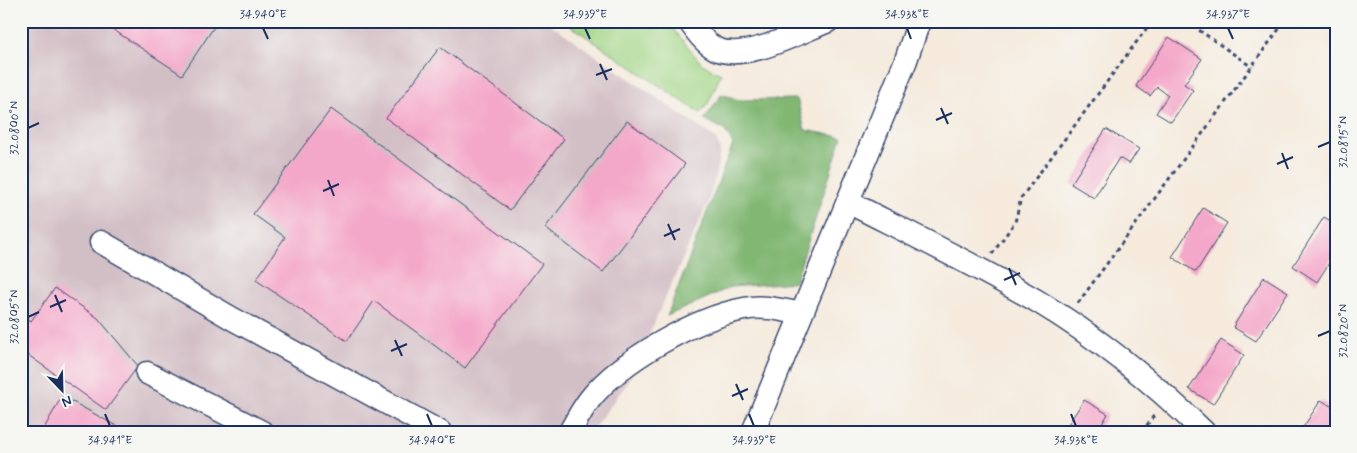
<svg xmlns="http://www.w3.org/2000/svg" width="1357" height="453" font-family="Mynerve,sans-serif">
<rect width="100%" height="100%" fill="#f6f6f2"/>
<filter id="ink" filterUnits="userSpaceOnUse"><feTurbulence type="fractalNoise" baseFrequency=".02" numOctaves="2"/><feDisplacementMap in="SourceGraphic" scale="10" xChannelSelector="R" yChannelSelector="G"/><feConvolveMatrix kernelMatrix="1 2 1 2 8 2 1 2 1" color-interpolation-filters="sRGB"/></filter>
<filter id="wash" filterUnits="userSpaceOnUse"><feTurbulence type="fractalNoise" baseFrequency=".0096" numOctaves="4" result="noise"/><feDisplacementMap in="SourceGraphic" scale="20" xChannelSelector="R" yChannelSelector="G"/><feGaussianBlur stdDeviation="1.12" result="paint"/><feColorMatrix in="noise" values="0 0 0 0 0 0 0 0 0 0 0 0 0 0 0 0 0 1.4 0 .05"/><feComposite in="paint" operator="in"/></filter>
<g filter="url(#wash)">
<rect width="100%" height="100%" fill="#f5eadc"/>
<path fill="#d2bec5" d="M21 21H546L715 138 720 149 716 174 708 202 628 382 591 432H21Z"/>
<path fill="#a2d686" stroke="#5e8272" d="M563 21H667L702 64 721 74 708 104 700 113Z"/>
<path fill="#81b773" stroke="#4e7368" d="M722 94 739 100 797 99 805 130 842 137 795 282 731 287 667 316 733 144 724 129 704 120Z"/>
<g id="blocks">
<g fill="#f4a8c9">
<path d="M100 21H218L182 75Z"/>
<path d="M1169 37 1202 59 1184 84 1193 90 1171 122 1156 113 1168 95 1157 87 1150 96 1136 86Z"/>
<path d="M440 47 564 139 510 210 386 118Z"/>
<path d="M331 109 542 264 465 368 374 301 347 341 256 280 285 237 253 214Z"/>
<path d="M627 121 685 164 603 272 545 228Z"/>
<path d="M1106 129 1139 149 1129 164 1119 158 1094 198 1071 184Z"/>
<path d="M1203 208 1227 223 1196 272 1172 257Z"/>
<path d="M1324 217 1336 224V252L1317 282 1293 266Z"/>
<path d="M1264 277 1288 292 1256 341 1233 327Z"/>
<path d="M55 288 98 318 138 366 106 410 21 350V314L31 321Z"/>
<path d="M1221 340 1244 355 1213 404 1189 389Z"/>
<path d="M62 396 120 428 118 432H42Z"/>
<path d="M1084 400 1108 414 1097 432H1063Z"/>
<path d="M1321 400 1336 409V428L1333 432H1300Z"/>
</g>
</g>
</g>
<g filter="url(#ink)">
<use href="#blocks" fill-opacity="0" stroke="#3c4b71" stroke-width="1"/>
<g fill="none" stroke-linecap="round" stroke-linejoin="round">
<g stroke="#3c4b71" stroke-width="25">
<g id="street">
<path d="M689 21C696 31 704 43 716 49 745 62 800 32 828 21"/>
<path d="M848 202C911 234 975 265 1037 301 1097 337 1154 383 1204 432"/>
<path d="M101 242 233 319 440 432"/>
<path d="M147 373 262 432"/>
<path d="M570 432C576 421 582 409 590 399 621 360 696 318 744 309 763 305 782 310 801 314"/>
<path d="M753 432 906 60 919 21"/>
</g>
</g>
<g stroke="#3c4b71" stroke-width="3" stroke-dasharray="4 4" stroke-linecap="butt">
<path d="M1186 21 1252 67"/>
<path d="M992 254 1015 222 1021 198 1152 21"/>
<path d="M1078 303 1285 21"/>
<path d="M1142 432 1155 414"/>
</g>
<use href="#street" stroke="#fff" stroke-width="22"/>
</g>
</g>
<path fill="none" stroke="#1b2f5e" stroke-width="2" d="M263 28 268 39M585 28 590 39M907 28 911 39M1228 28 1233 39M600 64 607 80M596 75 612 69M941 108 948 124M936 120 952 113M28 128 39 123M1318 147 1330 142M1282 153 1288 169M1277 164 1293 157M328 180 334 196M323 191 339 184M668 224 675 240M664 236 680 229M1009 268 1016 285M1004 280 1020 273M55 295 62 312M50 307 66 300M28 317 39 312M1318 336 1330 331M395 340 402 356M391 351 407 344M736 384 743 400M732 396 748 389M105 414 110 426M427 414 432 426M749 414 754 426M1071 414 1076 426"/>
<rect width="1357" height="453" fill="none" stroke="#f6f6f2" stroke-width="55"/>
<g transform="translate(62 390) rotate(157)" stroke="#f6f6f2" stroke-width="4" paint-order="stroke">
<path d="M0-4L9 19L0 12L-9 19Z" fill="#1b2f5e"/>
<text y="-8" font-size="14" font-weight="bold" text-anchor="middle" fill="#1b2f5e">N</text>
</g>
<rect x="28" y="28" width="1302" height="398" fill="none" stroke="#1b2f5e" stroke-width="2"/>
<g font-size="12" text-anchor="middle" fill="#1b2f5e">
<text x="263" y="18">34.940°E</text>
<text x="585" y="18">34.939°E</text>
<text x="907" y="18">34.938°E</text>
<text x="1228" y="18">34.937°E</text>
<text transform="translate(14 128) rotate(-90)" y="4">32.0800°N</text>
<text transform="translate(1343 142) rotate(-90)" y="4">32.0815°N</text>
<text transform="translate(14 317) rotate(-90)" y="4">32.0805°N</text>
<text transform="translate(1343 331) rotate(-90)" y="4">32.0820°N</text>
<text x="110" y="444">34.941°E</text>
<text x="432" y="444">34.940°E</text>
<text x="754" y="444">34.939°E</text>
<text x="1076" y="444">34.938°E</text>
</g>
</svg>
